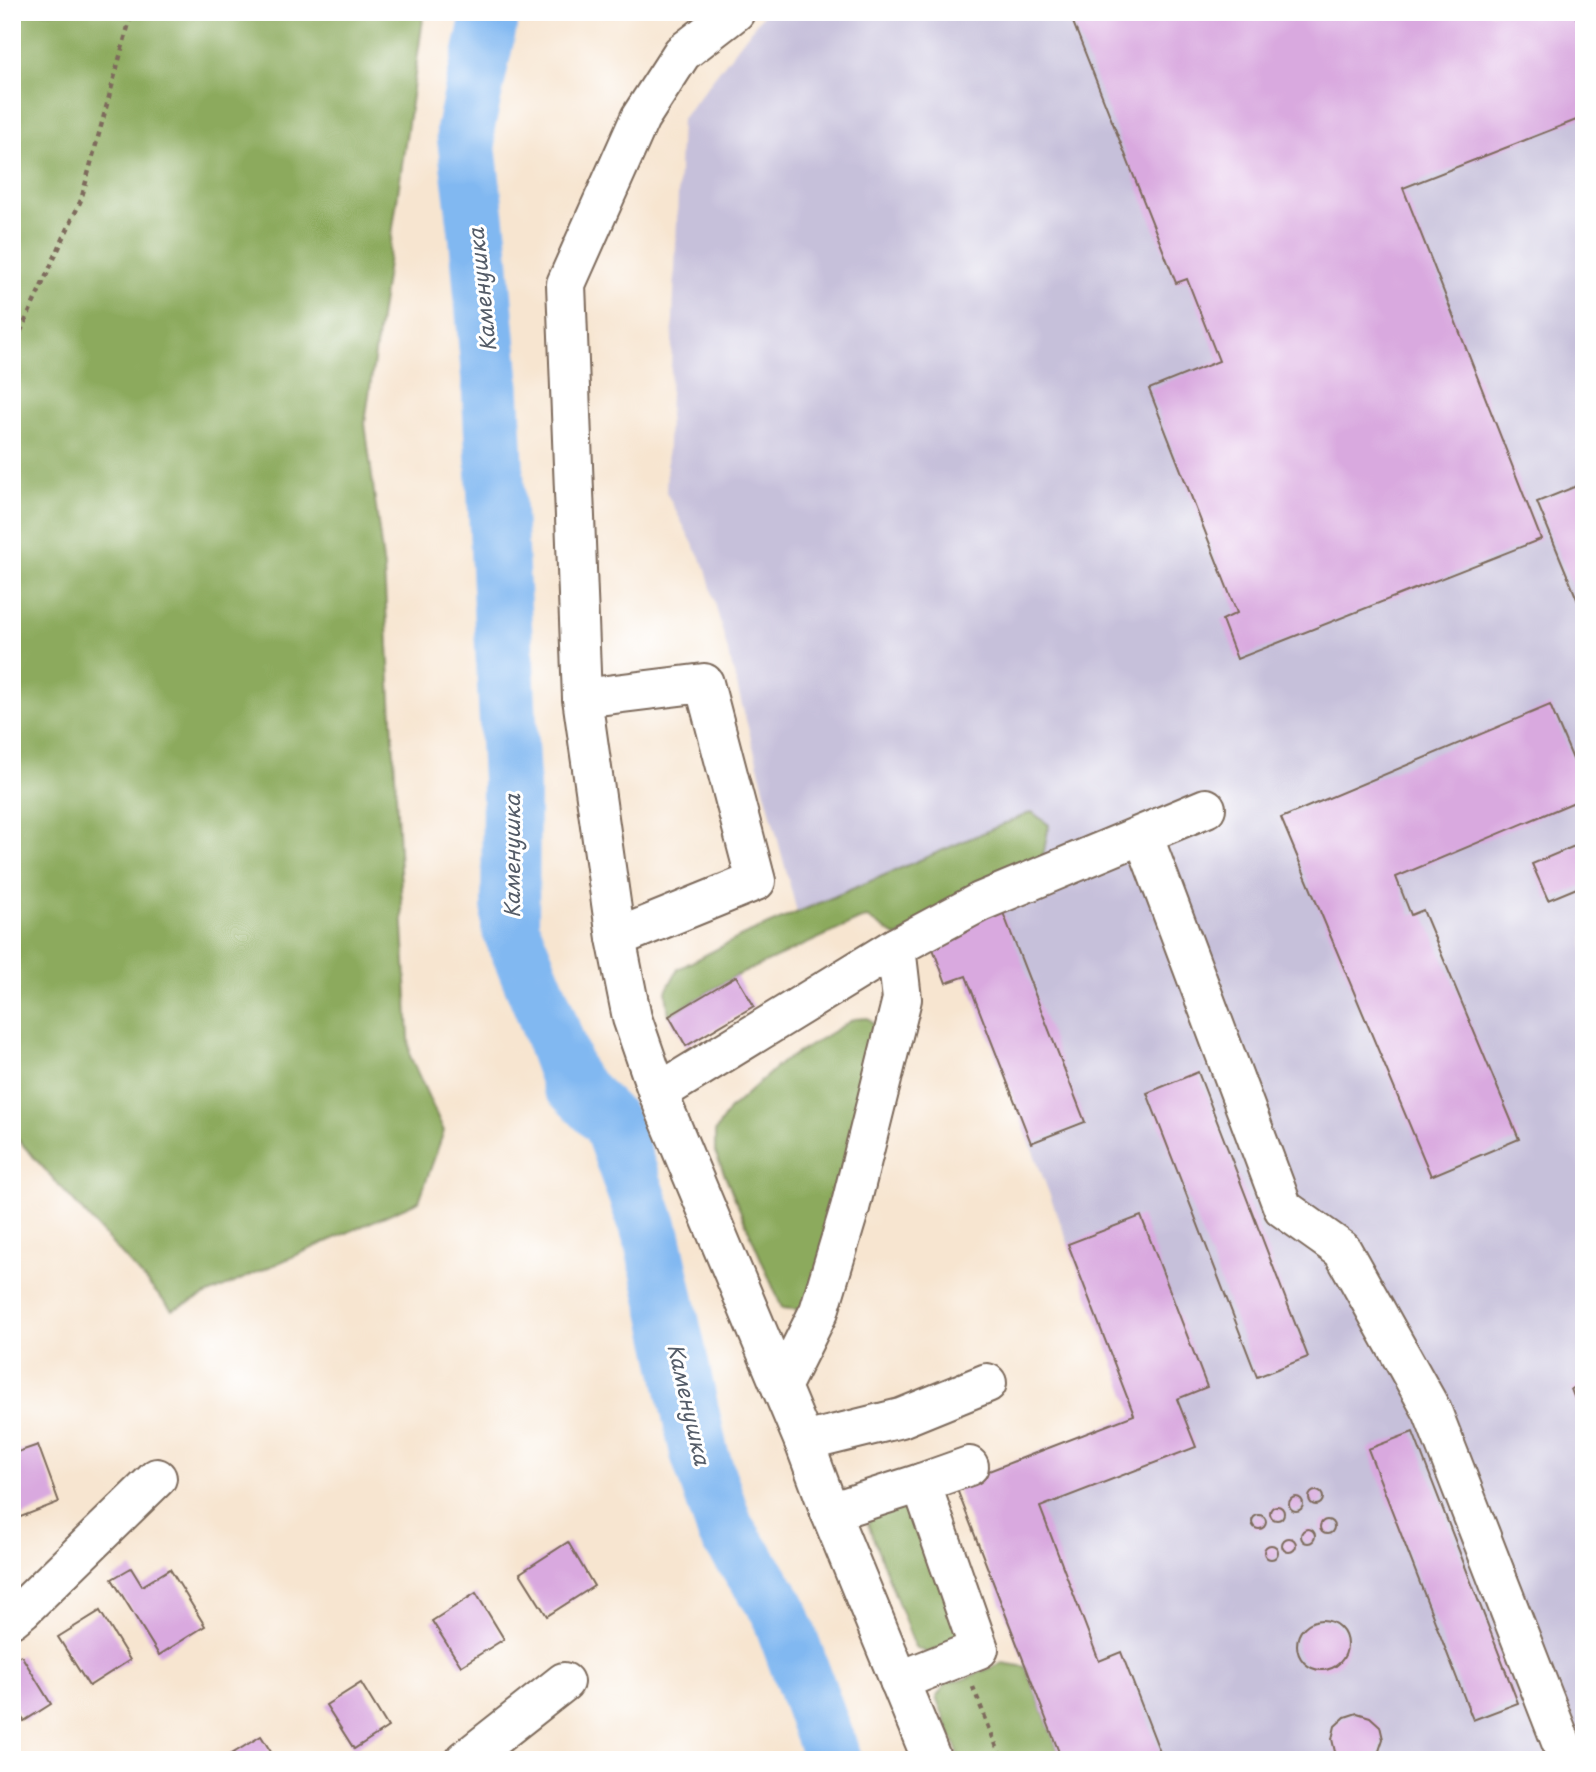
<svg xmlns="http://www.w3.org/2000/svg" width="1596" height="1772" font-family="'Playpen Sans',sans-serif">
<rect width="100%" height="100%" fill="#fff"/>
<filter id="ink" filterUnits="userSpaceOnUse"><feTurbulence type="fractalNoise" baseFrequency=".0143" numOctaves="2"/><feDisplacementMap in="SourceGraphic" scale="14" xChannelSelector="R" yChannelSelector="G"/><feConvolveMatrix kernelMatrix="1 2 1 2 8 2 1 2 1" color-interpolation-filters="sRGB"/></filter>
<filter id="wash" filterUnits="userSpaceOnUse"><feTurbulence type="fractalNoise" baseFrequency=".00686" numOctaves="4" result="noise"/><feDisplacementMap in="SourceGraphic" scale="28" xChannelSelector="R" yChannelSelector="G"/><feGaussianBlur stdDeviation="1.57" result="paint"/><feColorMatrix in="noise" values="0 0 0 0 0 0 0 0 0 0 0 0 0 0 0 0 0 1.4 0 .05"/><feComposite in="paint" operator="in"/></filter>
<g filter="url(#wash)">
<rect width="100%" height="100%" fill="#f7e5d0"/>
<path fill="#c6c0da" d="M765 12H1584V1760H1062L955 1484 1134 1415 966 976 986 916 956 844 797 912 706 569 666 492 681 120Z"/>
<g fill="#8caa5d" stroke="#646a3e" stroke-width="2">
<path d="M12 12H424L365 423 384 569 410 1056 444 1131 419 1201 172 1310 12 1133Z"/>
<path d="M1032 812 1049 825 1043 856 897 937 867 918 859 920 736 976 669 1016 666 991 678 969 742 936Z"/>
<path d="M868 1018 878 1029 814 1299 801 1310 782 1308 715 1152V1132L729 1110 781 1063 854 1019Z"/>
<path d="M913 1500 967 1638 927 1653 915 1647 868 1524 874 1507Z"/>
<path d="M1002 1663 1026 1667 1062 1760H961L936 1698 946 1683 962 1680Z"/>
</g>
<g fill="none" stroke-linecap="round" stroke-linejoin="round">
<path stroke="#81b8f1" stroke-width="58" d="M491 12 465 130 478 238 490 376 511 780 510 927 544 1010 570 1082 611 1123 652 1237 699 1452 725 1529 778 1608 833 1760"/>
</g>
<g id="blocks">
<g fill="#d9a9df">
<path d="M1069 12H1574L1584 38V117L1403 188 1541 539 1237 659 1222 620 1237 613 1149 389 1219 361 1187 279 1176 283Z"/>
<path d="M1584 483V616L1537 502Z"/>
<path d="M1550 705 1584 785V798L1396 877 1411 915 1423 910 1519 1139 1431 1176 1281 818Z"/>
<path d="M1584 842V885L1548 900 1532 864Z"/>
<path d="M1002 910 1085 1122 1031 1143 966 976 946 983 929 938Z"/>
<path d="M736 976 754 1006 686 1046 669 1016Z"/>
<path d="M1198 1072 1308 1357 1257 1377 1147 1093Z"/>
<path d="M1141 1216 1207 1387 1177 1399 1196 1447 1040 1507 1099 1661 1121 1652 1163 1760H1062L955 1484 1134 1415 1068 1244Z"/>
<path d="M1584 1384V1422L1571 1389Z"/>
<path d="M1413 1432 1518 1703 1473 1720 1368 1449Z"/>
<path d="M38 1445 59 1502 18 1518 12 1504V1454Z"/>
<circle cx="1316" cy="1498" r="7"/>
<circle cx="1296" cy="1504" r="7"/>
<circle cx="1277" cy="1513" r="7"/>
<circle cx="1259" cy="1522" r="7"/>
<circle cx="1327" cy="1527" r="7"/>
<circle cx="1308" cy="1536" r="7"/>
<circle cx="1289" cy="1545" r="7"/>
<path d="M568 1542 594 1586 547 1616 520 1573Z"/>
<circle cx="1271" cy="1552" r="7"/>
<path d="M131 1568 142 1586 170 1569 205 1626 159 1655 112 1579Z"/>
<path d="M476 1593 504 1639 461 1666 432 1621Z"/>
<path d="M100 1611 130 1660 89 1686 58 1637Z"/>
<circle cx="1322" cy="1645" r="25"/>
<path d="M21 1655 51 1704 24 1721 12 1702V1660Z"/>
<path d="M361 1683 388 1727 354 1749 326 1705Z"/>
<path d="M1357 1713 1370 1717 1380 1726 1383 1739 1379 1751 1371 1760H1344L1335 1752 1332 1739 1335 1726 1345 1717Z"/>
<path d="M261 1736 276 1760H222Z"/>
</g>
</g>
</g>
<g filter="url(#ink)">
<use href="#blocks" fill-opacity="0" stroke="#7d6b5c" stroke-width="2"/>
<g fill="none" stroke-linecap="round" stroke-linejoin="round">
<g stroke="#7d6b5c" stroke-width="42">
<g id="minor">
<path d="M735 12 682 53 640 118 566 284 582 698 616 938 632 1018 658 1093 804 1442 830 1512 932 1760"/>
<path d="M582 698 704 683 756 881 616 938"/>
<path d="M1143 835 1283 1208 1342 1250 1432 1411 1568 1760"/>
<path d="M658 1093 896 947 980 902 1206 808"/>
<path d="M781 1387 819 1311 850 1208 902 999 896 947"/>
<path d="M804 1442 901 1418 987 1383"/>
<path d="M921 1483 969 1466"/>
<path d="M830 1512 921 1483 979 1649 899 1681"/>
<path d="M12 1618 23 1609 157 1478"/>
<path d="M465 1760 564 1682"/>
</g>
</g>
<g stroke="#7d6b5c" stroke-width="4.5" stroke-dasharray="5 5" stroke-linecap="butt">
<path d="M12 350 81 200 132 12"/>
<path d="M973 1687 1002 1760"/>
</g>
<use href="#minor" stroke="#fff" stroke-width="38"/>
</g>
</g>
<g text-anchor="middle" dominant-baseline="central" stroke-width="6" stroke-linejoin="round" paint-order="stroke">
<g font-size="21" font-style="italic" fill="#545c68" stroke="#fff">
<text transform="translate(481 290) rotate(-96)">Каменушка</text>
<text transform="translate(511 856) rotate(-90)">Каменушка</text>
<text transform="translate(690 1404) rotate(77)">Каменушка</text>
</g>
</g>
<rect width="1596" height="1772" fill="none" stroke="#fff" stroke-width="42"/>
</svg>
